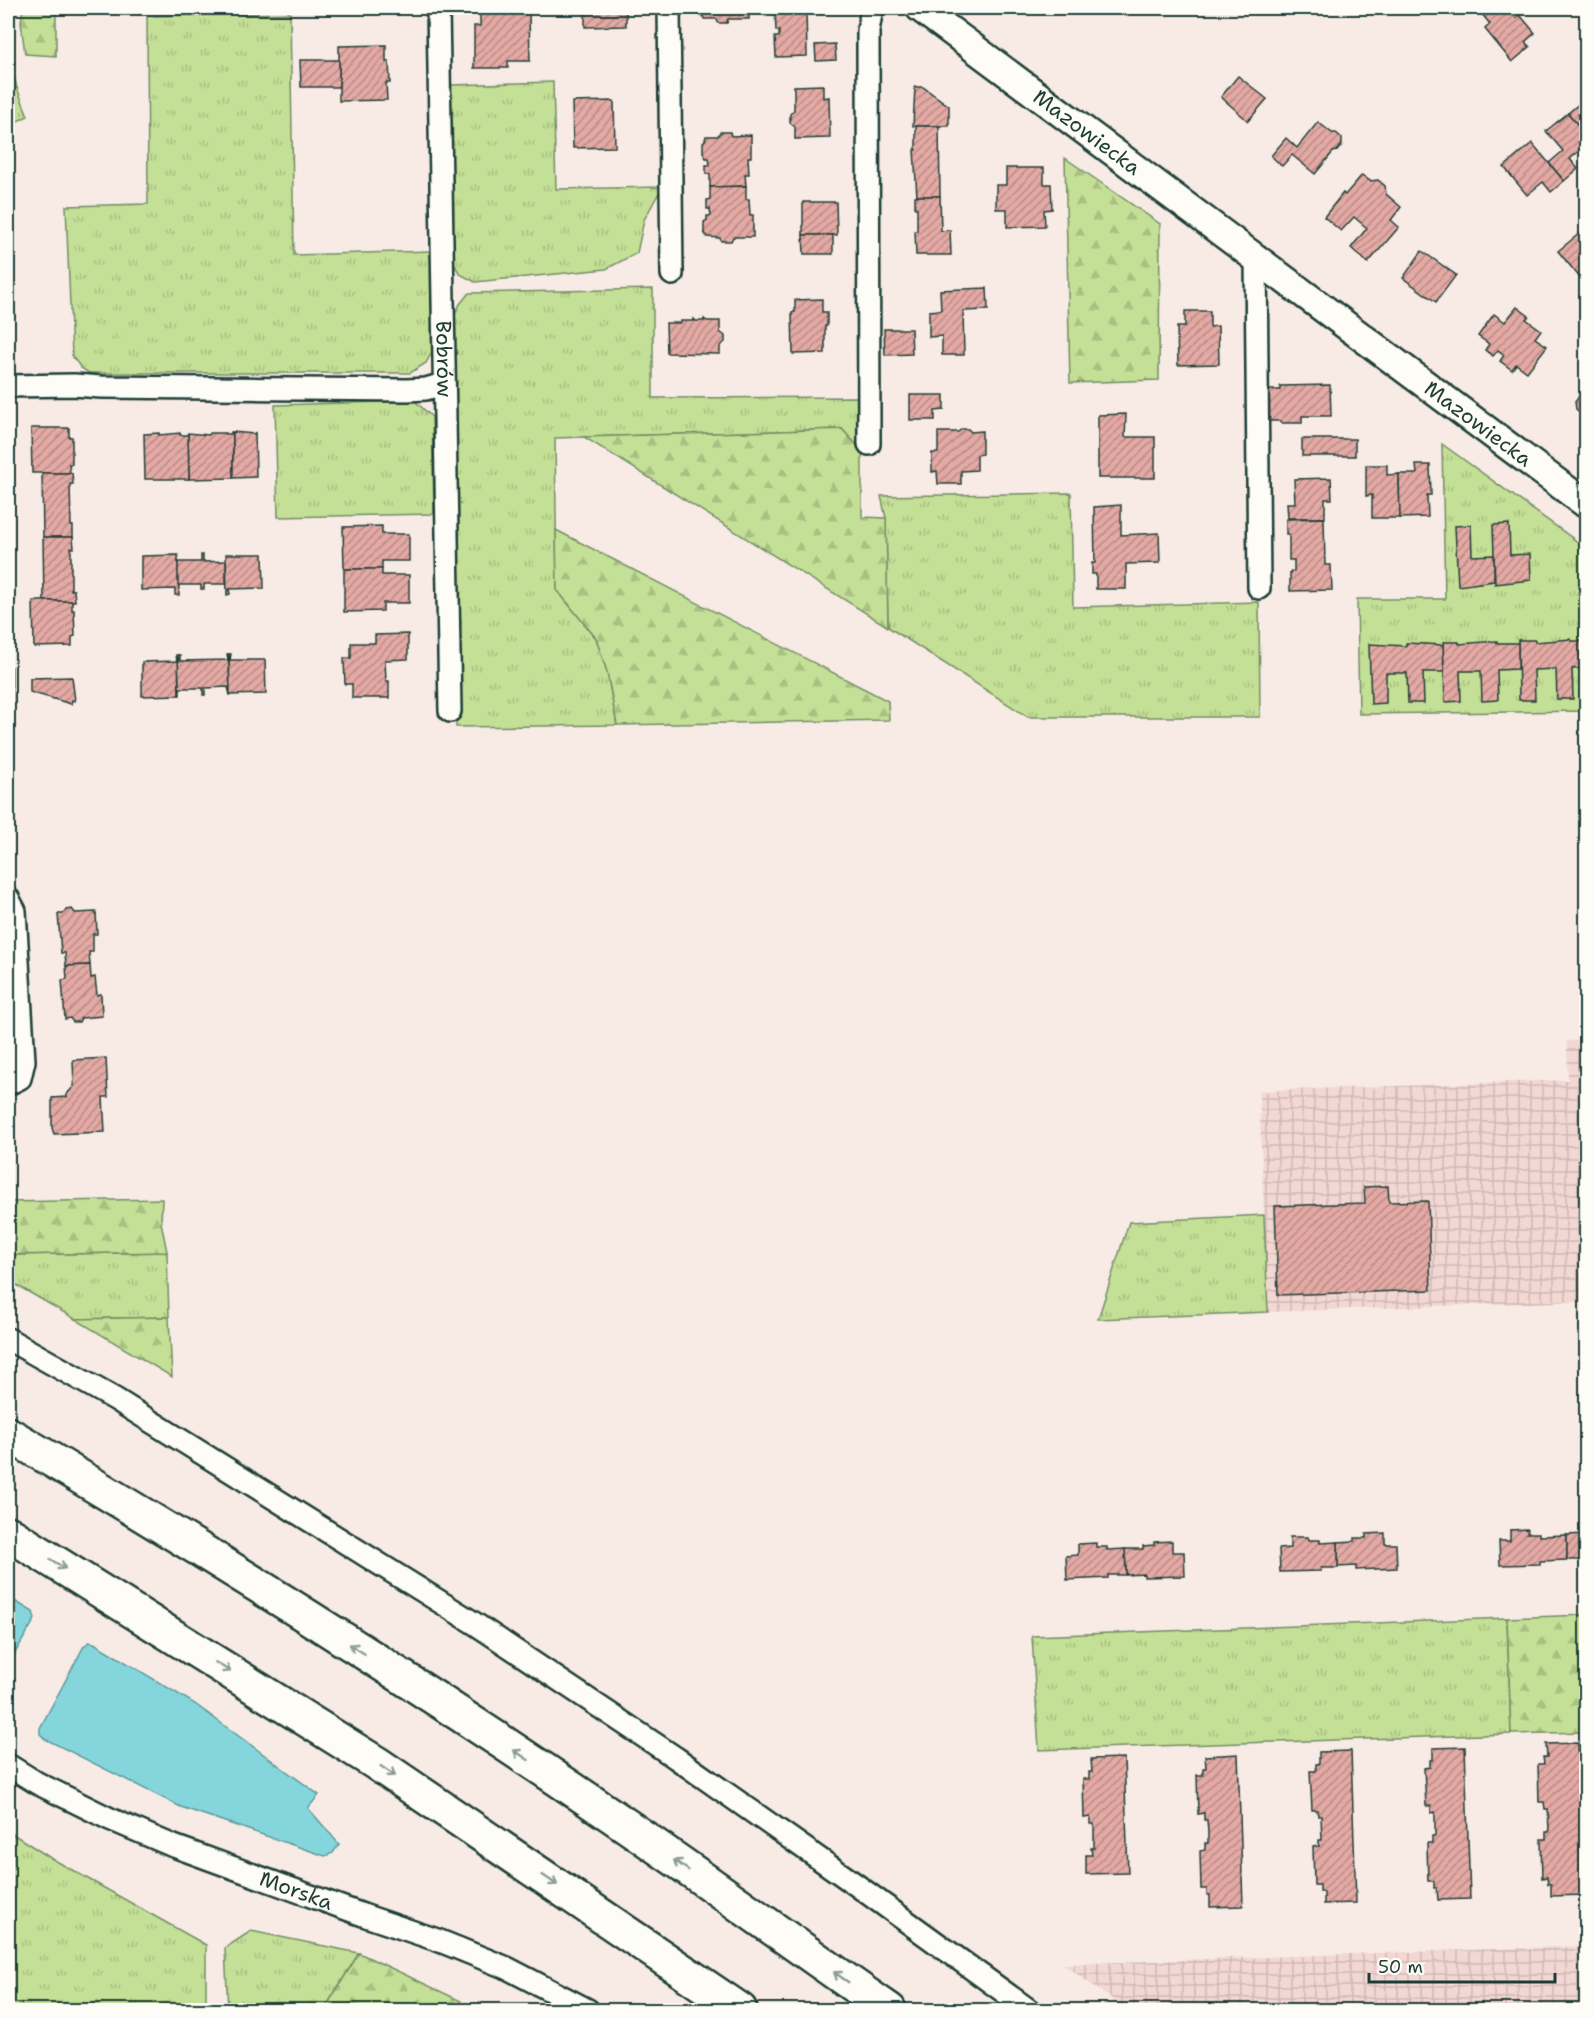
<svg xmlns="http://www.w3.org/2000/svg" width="1594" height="2018" font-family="'Shantell Sans',sans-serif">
<defs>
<pattern id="industrial-grid" width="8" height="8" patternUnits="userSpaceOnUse" patternTransform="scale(1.5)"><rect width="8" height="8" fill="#f2d7d2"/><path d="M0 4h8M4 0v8" fill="none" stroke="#cfb9b5"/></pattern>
<pattern id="grass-tufts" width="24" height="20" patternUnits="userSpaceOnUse" patternTransform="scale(1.5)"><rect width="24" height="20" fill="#c4df96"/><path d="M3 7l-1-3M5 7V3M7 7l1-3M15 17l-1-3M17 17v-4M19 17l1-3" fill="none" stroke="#a8c082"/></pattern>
<pattern id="forest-firs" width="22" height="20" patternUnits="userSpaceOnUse" patternTransform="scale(1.5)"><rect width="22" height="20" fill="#c4df96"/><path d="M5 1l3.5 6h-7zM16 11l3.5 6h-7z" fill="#a8c082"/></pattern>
<pattern id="building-hatch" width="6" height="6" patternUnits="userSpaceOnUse" patternTransform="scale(1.5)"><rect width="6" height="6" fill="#e4a9a4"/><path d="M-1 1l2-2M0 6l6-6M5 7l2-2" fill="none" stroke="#b88b86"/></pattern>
</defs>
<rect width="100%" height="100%" fill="#f8ebe6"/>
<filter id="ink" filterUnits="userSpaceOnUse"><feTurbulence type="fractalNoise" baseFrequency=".0167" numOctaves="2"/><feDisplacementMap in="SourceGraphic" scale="12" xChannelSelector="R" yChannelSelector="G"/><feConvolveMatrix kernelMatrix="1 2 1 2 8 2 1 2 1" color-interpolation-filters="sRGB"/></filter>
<g filter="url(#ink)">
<g fill="url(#industrial-grid)">
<path d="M1586 1040V1301L1268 1312 1259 1091 1568 1080 1567 1041Z"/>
<path d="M1586 1946V2010H1127L1063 1964Z"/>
</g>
<g fill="url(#grass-tufts)" stroke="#728e65" stroke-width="1.5">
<path d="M290 13 294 255 432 251 433 350 426 363 410 373H89L81 368 72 356 66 206 148 204 147 16Z"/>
<path d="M553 82 556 189 662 187 644 220 637 253 606 269 475 282 460 274 451 259V85Z"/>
<path d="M17 88 28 116 8 126V90Z"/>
<path d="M653 289V398L863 397 862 451 842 429 555 438 557 590 596 638 607 672 617 725 456 727 451 322 460 304 469 293Z"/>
<path d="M415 401 432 417 434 514 278 517 275 405Z"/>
<path d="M1442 444 1586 548V711L1359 714 1357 599H1445Z"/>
<path d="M1071 493 1073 607 1259 602 1260 717H1028L888 627 886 518 881 496Z"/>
<path d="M8 667H12L13 734H8Z"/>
<path d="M1264 1215 1268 1312 1098 1319 1129 1222Z"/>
<path d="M167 1252 169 1317 75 1319 8 1280V1255Z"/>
<path d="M1507 1618 1511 1734 1039 1750 1032 1636Z"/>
<path d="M8 1831 49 1857 206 1945V2010H8Z"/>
<path d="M251 1931 359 1953 324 2010H228L225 1948Z"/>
</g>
<g fill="url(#forest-firs)" stroke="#728e65" stroke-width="1.5">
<path d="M23 8H56V56L25 54 21 22Z"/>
<path d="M8 51 17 88 8 90Z"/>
<path d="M1065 158 1160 224 1159 380 1070 383Z"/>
<path d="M842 429 862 451V517L886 518 888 627 584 437Z"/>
<path d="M556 530 888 701 889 720 617 725 607 672 596 638 557 590Z"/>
<path d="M162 1199 161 1222 167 1252 8 1255V1202Z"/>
<path d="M169 1317 172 1377 75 1319Z"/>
<path d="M1586 1615V1732L1511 1734 1507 1618Z"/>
<path d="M359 1953 461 2001 455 2010H324Z"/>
</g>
<g fill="#85d6dc" stroke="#5c9999" stroke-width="1.5">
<path d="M8 1597 33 1612 35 1619 8 1665Z"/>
<path d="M89 1642 94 1643 195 1704 319 1795 308 1808 339 1844 333 1853 325 1856 181 1807 45 1739 40 1734V1728L84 1646Z"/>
</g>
<g fill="url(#building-hatch)" stroke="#1f3d34" stroke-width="1.5">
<path d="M585 8H626V26L585 27Z"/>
<path d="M700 8H749V19H728L727 23H718L717 19H704Z"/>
<path d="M775 8H806L807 56 776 57 775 37H779V31H776Z"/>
<path d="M1477 8H1507L1516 18 1520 15 1535 33 1525 42 1530 47 1512 62 1485 29 1490 24Z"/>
<path d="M480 13H529L530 61H508V68H474V26H480Z"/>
<path d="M835 44 836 60 816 61 815 45Z"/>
<path d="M386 45V62L389 61 390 83H386L387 100 339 101V46Z"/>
<path d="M300 60H339V87H301Z"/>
<path d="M1238 76 1267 99 1248 121 1221 97Z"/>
<path d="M823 85V98L829 97 830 138 795 139V127L790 123V114L794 110V86Z"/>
<path d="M915 87H923L949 106V126H913Z"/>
<path d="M1586 98V135L1568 113Z"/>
<path d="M614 101 615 147 573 148 572 102Z"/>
<path d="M1568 113 1586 135V145L1570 159 1578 169 1564 181 1549 163 1563 151 1546 131Z"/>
<path d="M1318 122 1332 133H1336L1342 138V145L1337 151 1333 152 1315 174 1292 155 1282 166 1271 156 1286 138 1297 148Z"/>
<path d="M916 126H939L940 196H917L914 150H916Z"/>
<path d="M720 132H730L731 136 751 135V157H748L749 174H745L746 186 710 187V174H706V165H710L709 158H706L703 152V142L705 140 706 136H718Z"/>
<path d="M1532 143 1564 181 1551 192 1543 182 1527 195 1504 167Z"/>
<path d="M1006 168H1044V184H1051L1052 209 1044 210 1045 226 1007 227V209H996V185H1006Z"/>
<path d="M1362 175 1370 181 1378 180 1385 186 1386 194 1401 207 1391 220 1399 227 1368 263 1351 248 1367 228 1354 217 1341 231 1324 217 1343 193 1345 195Z"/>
<path d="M746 186V199H749L750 215H753V237H733L731 241H721L720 238 707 237 704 232V222L707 220V216H711L710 209H707V200L710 199V187Z"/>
<path d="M915 196H940L941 231 950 230 951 255H916L915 231H917V208H915Z"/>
<path d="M803 202H836L837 235H803Z"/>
<path d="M1580 233 1586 241V285L1558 251Z"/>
<path d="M803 235H833V254H804Z"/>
<path d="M1422 251 1456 275 1436 302 1403 278Z"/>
<path d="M987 288 988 310 963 311 964 355H942V336L929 337V311L941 310 940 290Z"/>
<path d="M822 299V312H827V326H825V353L793 354 792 312H795V300Z"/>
<path d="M1517 307 1529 316 1526 319 1541 330 1535 338 1547 346 1527 372 1516 364 1512 370 1500 361 1504 355 1498 350 1493 356 1485 350 1489 344 1478 336 1494 314 1505 322Z"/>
<path d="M1185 311H1210V327L1218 326 1219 364 1178 365 1177 327H1185Z"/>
<path d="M694 319 696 321H704V319L707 321H720V332L725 336V342L720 346V354L667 353 666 323H681V321H694Z"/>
<path d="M884 329H911L912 354 885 355Z"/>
<path d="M1330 385 1331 416H1302V423H1281V421H1268V390H1280V386Z"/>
<path d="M1586 387V417L1576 409 1575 402Z"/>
<path d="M910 395H944V410L935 411V420H910Z"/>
<path d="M1126 414 1125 437H1155V478H1098V415Z"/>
<path d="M31 428H69V437H72V464H69L70 473H32Z"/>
<path d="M962 429H968L971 432 982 431V454L977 455V470L961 471V484H938L937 471 932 472V453H938V432H958Z"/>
<path d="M231 432H233V478L189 479 188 433 209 435 210 433H225V434H231Z"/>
<path d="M233 432 254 434 255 432 256 477 233 478Z"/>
<path d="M159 433V435L180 433V435H187L188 433 189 479H145L144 434Z"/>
<rect x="1302" y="439" width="53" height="17"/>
<path d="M1366 465H1387V475L1399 474 1400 518H1372V495L1366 496Z"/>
<path d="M1416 465H1430L1431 495H1427L1428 517 1400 518 1399 474H1417Z"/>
<path d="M42 473H72L73 484H70L71 526H73V537H43Z"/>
<path d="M1331 478 1332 499H1325V518H1288L1287 503H1295L1294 479Z"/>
<path d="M1121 505V535L1159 533 1160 563 1126 564V589H1096V574H1092V563H1095L1094 507Z"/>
<path d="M1324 518 1325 565H1331L1332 590 1290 591V572H1294V560H1289V534H1286V519Z"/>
<path d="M1509 524 1510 555 1530 554 1531 580 1495 584 1493 525Z"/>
<path d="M1471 525 1472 556 1494 555V581L1458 586 1455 526Z"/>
<path d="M382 526V534H409V561H382V569H344L343 527Z"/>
<path d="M43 537H73L74 548H71V590H74L75 601H44Z"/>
<path d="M226 554H263L264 588 229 589 230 594 227 595Z"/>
<path d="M178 555 179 595H175V589L141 590V556Z"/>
<path d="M201 555H203V562L226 561V584H204V589H201V585H178V562H201Z"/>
<path d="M344 569H382V575H409V603H383V611L344 612Z"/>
<path d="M33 601H72V610H74L75 636 72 637V646L34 647Z"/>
<path d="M408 634V659L385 660 386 681H389V698H352V684H345L344 658H351V643H375V635Z"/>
<path d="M1571 639V641H1586V668L1572 669 1573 699H1557L1556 669 1534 670 1535 700H1519L1518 640H1535V642Z"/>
<path d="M1497 641V643H1518V669L1497 670 1498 700 1482 701 1481 671H1460L1461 701 1445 702 1443 642H1459V644Z"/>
<path d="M1406 643 1443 645 1444 672H1423L1424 703H1408L1407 673H1386V703L1371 704 1369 644 1406 646Z"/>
<path d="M227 654H229L230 695 228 687 205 688V695H203V688H180V695H179L178 655H180V661L228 660Z"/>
<path d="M229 654H231L230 660H265L266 694 230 695Z"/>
<path d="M176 655H178L179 695 142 696V662L177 661Z"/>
<path d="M72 677 75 701 72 700 71 704 30 692V678Z"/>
<path d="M1586 743V837L1580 744Z"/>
<path d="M72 909 75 913 96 912 97 934H93V952H89L90 965 66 966 65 953H61L58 914H63L66 910Z"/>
<path d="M90 965 91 978 95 977 97 995 101 994 102 1016 81 1018 79 1022H73L70 1018 65 1019 62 980 67 979 66 966Z"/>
<path d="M106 1058 108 1097H103L105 1132 54 1134 52 1128V1098L67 1097V1094L74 1086 73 1060Z"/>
<path d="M1388 1186 1389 1202 1428 1201 1431 1290 1278 1295 1275 1206 1365 1203 1364 1187Z"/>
<path d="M1528 1529 1527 1533H1539V1536L1567 1535V1560L1540 1561V1564L1500 1565 1499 1541H1510V1530Z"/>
<path d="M1385 1533V1544H1396L1397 1568 1356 1570V1566L1338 1567V1542L1355 1541V1538H1366V1534Z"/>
<path d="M1586 1534V1560H1567V1535Z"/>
<path d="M1290 1537H1308L1309 1540H1320V1543L1338 1542V1568H1321V1571L1280 1572 1279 1549 1290 1548Z"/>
<path d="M1172 1541V1552H1184L1185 1576 1144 1577V1574L1126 1575 1125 1549H1143V1546L1154 1545V1542Z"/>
<path d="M1096 1543V1547H1107V1550L1125 1549 1126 1575H1108V1578L1067 1580 1066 1556 1078 1555V1544Z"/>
<path d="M1578 1743 1584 1895 1551 1896V1884H1548L1547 1877 1542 1878 1541 1839H1546V1832H1549L1548 1809H1545L1544 1802H1539L1538 1764H1544L1543 1757H1547L1546 1744Z"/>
<path d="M1465 1747 1470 1899 1438 1900 1437 1888H1434V1881H1428L1427 1843H1432V1836H1435V1812L1431 1813V1806H1426L1424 1768 1430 1767V1760H1433V1748Z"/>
<path d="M1351 1751 1356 1903 1324 1904V1892H1320V1885H1314L1313 1847 1319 1846V1840H1322L1321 1816H1318L1317 1810H1312L1310 1771H1316V1764H1319V1752Z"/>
<path d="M1238 1754 1243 1906 1210 1907V1895H1207V1889H1201L1200 1851 1205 1850V1843H1208V1832L1207 1820H1204V1813L1198 1814 1197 1775H1203V1768H1206L1205 1756Z"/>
<path d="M1124 1758 1128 1873 1086 1874V1855H1092L1091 1848H1094V1824H1090V1817L1084 1818 1083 1779H1089V1772H1092L1091 1759Z"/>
</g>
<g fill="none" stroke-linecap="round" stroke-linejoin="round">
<g stroke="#1f3d34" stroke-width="26">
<g id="minor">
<path id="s1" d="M438 8 450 711"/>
<path d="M669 8 672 274"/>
<path d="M1256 256 1259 588"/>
<path d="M8 386 74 385 101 387 407 390 426 389 443 384"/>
<path d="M869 444 868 31 872 8"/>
<path d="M8 898 15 911 24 1061 20 1078 8 1084"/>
<path d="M8 1339 115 1399 474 1623 676 1758 855 1884 1029 2010"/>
<path id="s2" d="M8 1765 37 1783 110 1819 171 1845 363 1915 440 1941 507 1968 588 2010"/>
</g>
</g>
<g stroke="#1f3d34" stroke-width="32">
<g id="tertiary">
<path id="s3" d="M920 8 1586 504"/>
</g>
</g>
<g stroke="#1f3d34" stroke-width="38">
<g id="motorway">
<path d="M8 1434C208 1552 406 1676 599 1807 697 1873 792 1943 889 2010"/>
<path d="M8 1533 376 1763 740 2010"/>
</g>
</g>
<use href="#minor" stroke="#fdfcf7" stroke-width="21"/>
<use href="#tertiary" stroke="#fdfcf7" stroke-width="27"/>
<use href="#motorway" stroke="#fdfcf7" stroke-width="33"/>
</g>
<defs><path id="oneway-shaft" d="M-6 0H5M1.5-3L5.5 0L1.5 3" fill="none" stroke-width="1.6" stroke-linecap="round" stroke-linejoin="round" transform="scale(1.5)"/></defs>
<g stroke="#8e9c96">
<use href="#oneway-shaft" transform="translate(58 1564) rotate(32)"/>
<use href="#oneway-shaft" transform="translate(357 1649) rotate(-148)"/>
<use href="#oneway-shaft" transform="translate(223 1667) rotate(32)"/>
<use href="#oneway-shaft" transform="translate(521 1755) rotate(-146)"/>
<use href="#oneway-shaft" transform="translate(388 1771) rotate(34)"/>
<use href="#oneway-shaft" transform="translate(681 1865) rotate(-145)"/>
<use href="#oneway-shaft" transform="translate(550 1880) rotate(34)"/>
<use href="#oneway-shaft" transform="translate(841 1977) rotate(-145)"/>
</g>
</g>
<g text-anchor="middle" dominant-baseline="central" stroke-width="5" stroke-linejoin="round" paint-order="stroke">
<g font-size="21" fill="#1f3d34" stroke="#fdfcf7">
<text stroke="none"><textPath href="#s3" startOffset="208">Mazowiecka</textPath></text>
<text stroke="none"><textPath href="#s1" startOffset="351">Bobrów</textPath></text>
<text stroke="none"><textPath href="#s3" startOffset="696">Mazowiecka</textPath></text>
<text stroke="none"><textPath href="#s2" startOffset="315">Morska</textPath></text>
</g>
</g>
<rect width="1594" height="2018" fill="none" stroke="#fdfcf7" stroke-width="30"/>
<rect x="15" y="15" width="1564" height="1988" fill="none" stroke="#1f3d34" stroke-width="2" filter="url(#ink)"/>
<path d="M1369 1973v9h186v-9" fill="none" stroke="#1f3d34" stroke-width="3"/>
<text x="1378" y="1973" font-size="18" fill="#1f3d34" stroke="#fdfcf7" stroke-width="4.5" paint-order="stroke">50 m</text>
</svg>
